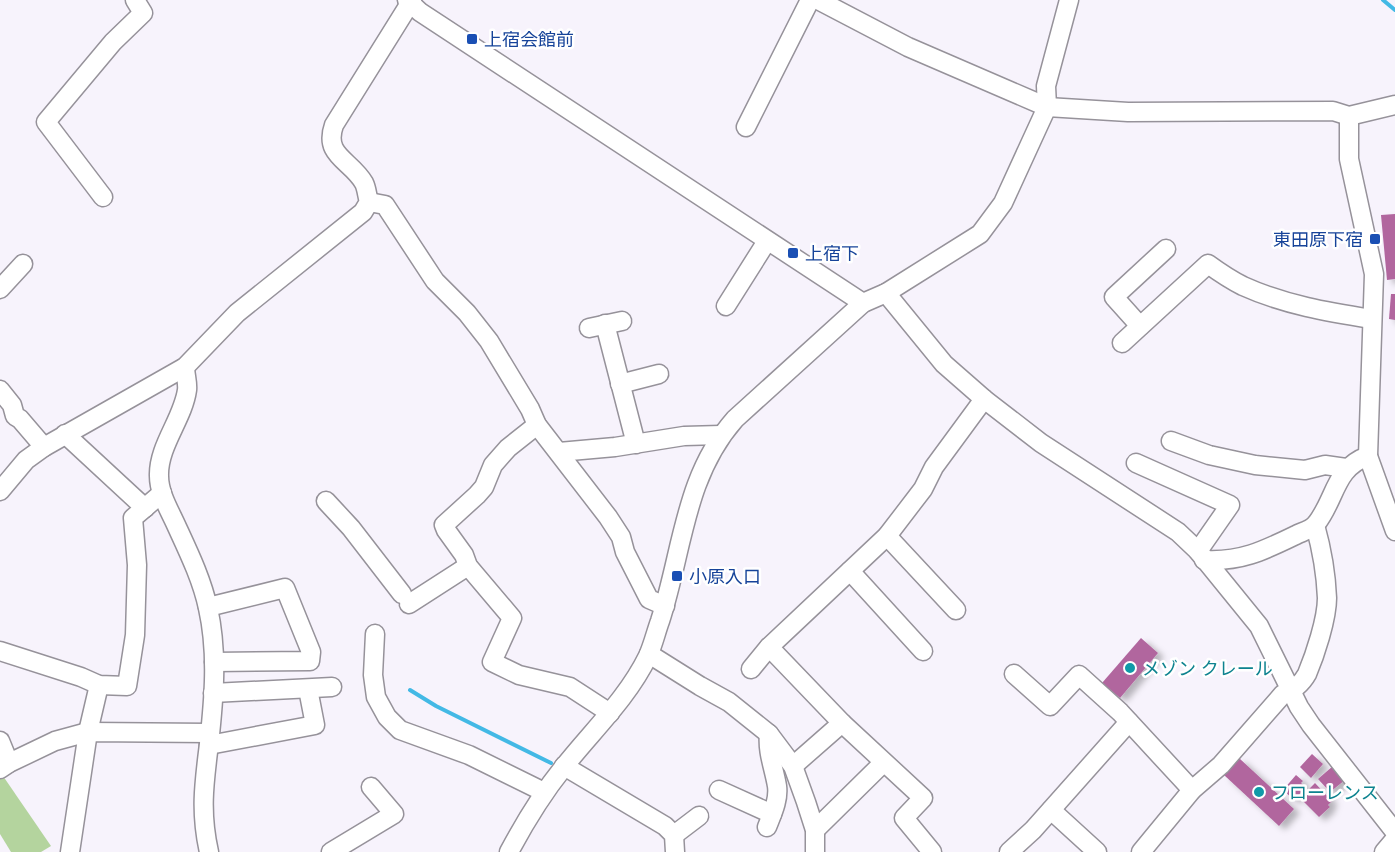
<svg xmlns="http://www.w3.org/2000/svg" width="1395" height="852" font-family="'Space Grotesk','Noto Sans JP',sans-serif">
<defs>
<filter id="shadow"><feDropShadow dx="6" dy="4" stdDeviation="3" flood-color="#0004"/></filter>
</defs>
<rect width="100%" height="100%" fill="#f7f3fc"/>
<path fill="#b4d49e" d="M3 776 51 846 41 852H11L0 834V778Z"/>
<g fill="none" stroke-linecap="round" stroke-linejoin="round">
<g stroke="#43b9e5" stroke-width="4">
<path d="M1383 0 1395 10"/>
<path d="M410 690 436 706 551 763"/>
</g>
</g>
<g fill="#b1669e" filter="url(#shadow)">
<path d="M1395 214V279L1387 280 1381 215Z"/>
<path d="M1391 294H1395V320L1389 319Z"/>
<path d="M1141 638 1158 653 1120 698 1102 683Z"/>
<path d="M1312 754 1323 764 1311 778 1300 767Z"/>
<path d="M1239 758 1294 809 1279 826 1224 775Z"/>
<path d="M1333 766 1345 780 1330 792 1318 779Z"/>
<path d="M1296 775 1303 781 1301 783 1306 787 1294 800 1283 790Z"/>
<path d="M1315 783 1332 801 1328 805 1330 807 1319 817 1300 798Z"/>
</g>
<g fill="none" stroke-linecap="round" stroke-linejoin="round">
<g stroke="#96929a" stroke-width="21">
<g id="minor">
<path d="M407 0 420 12 863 303"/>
<path d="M818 0 908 47 1047 107 1128 112 1333 111 1349 116 1395 105"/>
<path d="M1349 116V159L1374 274 1368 456 1395 531"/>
<path d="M746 127 810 0"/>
<path d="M103 197 46 122 113 42 143 13 135 0"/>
<path d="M369 202 385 205 435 281 467 313 489 341 530 409 537 425 608 517 621 537 625 552 649 599 665 606"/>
<path d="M0 289 23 264"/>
<path d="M886 293 944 364 984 399 1041 443 1178 532 1198 551 1259 626 1299 707 1311 725 1395 832"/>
<path d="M726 306 767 241"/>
<path d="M605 324 636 444"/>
<path d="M1140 326 1114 297 1166 249"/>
<path d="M589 328 622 321"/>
<path d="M1122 343 1208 264C1219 272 1231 280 1243 286 1285 305 1328 312 1372 319"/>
<path d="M185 367C185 374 188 383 187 390 183 419 158 446 159 476 159 494 170 511 177 527 189 553 202 580 208 608 218 653 214 698 209 744 204 784 200 812 209 852"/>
<path d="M620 384 659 374"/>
<path d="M0 390 12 405 15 416 20 419 44 447"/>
<path d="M537 425 508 448 493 465 484 487 477 495 444 525 446 530 464 555 468 566 512 618 492 662 519 675 570 687 610 713"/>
<path d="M65 434 145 508"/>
<path d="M1171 441 1209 455 1255 465 1305 470 1325 465 1346 468"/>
<path d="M559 452 615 447 684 436 721 435"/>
<path d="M1136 463 1230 505 1198 551"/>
<path d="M0 491 26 460 44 447 185 367 237 313 363 212 369 202C367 196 367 189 364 183 351 160 323 156 334 125L412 0"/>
<path d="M326 501 351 528 402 594"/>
<path d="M887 536 956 610"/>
<path d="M1204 560C1241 562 1263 551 1296 535 1302 532 1312 529 1316 524 1336 499 1334 468 1368 456"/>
<path d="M850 571 923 651"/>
<path d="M409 604 468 566"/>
<path d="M208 607 285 588 311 652 310 661 214 662"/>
<path d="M375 634 373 675 376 697 387 717 400 730 469 755 544 792"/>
<path d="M769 647 842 723 923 798 904 818 932 852"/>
<path d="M0 651 81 677 99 685 127 686 135 635 137 565 133 518 162 493"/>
<path d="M649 654 700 686 729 702 769 734 793 766 806 802 815 830V852"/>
<path d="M751 669 769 647 887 536 923 489 934 467 984 399"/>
<path d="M1014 674 1050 706 1079 675 1120 712 1192 790"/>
<path d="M213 693 332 687"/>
<path d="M0 741 9 763"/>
<path d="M209 745 315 725 308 689"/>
<path d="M564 766 665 826 674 835 675 852"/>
<path d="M793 766 842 723"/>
<path d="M0 769 9 763 55 741 88 732 210 733"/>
<path d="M719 790 772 814"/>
<path d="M1051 810 1097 852"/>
<path d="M767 827C772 814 779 800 777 786 774 768 767 752 769 734"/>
<path d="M815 830 883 763"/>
<path d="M674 835 699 816"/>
<path d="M70 852 88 732 99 685"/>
<path d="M331 852 394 814 371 787"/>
<path d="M509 852C525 822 542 794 563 768 592 731 627 699 648 656 653 645 656 632 660 621 683 550 684 477 735 419L863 303 886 293 980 234 1003 203 1047 107 1046 86 1069 0"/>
<path d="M1009 852 1033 830 1129 722"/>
<path d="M1141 852 1192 790 1221 765 1283 694C1293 691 1302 683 1307 674 1315 655 1327 619 1327 598 1326 573 1322 550 1315 525"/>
<path d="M1384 852 1395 839"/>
</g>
</g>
<use href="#minor" stroke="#fff" stroke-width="18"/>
</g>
<g fill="#1a4fb4" stroke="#fff" stroke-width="2">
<rect x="466" y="33" width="12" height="12" rx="3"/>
<rect x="1369" y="233" width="12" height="12" rx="3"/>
<rect x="787" y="247" width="12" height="12" rx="3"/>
<rect x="671" y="570" width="12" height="12" rx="3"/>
</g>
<g fill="#0f9aa8" stroke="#fff" stroke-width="2">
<circle cx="1130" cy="668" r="6"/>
<circle cx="1259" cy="792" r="6"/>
</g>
<g text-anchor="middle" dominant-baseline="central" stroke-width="5" stroke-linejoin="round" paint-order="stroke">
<g font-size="18" fill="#164399" stroke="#fff" text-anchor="start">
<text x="484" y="39">上宿会館前</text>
<text x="1363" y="239" text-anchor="end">東田原下宿</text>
<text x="805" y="253">上宿下</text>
<text x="689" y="576">小原入口</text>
</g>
<g font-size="18" fill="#0d838f" stroke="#fff" text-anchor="start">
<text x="1142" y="668">メゾン クレール</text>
<text x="1271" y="792">フローレンス</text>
</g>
</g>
</svg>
